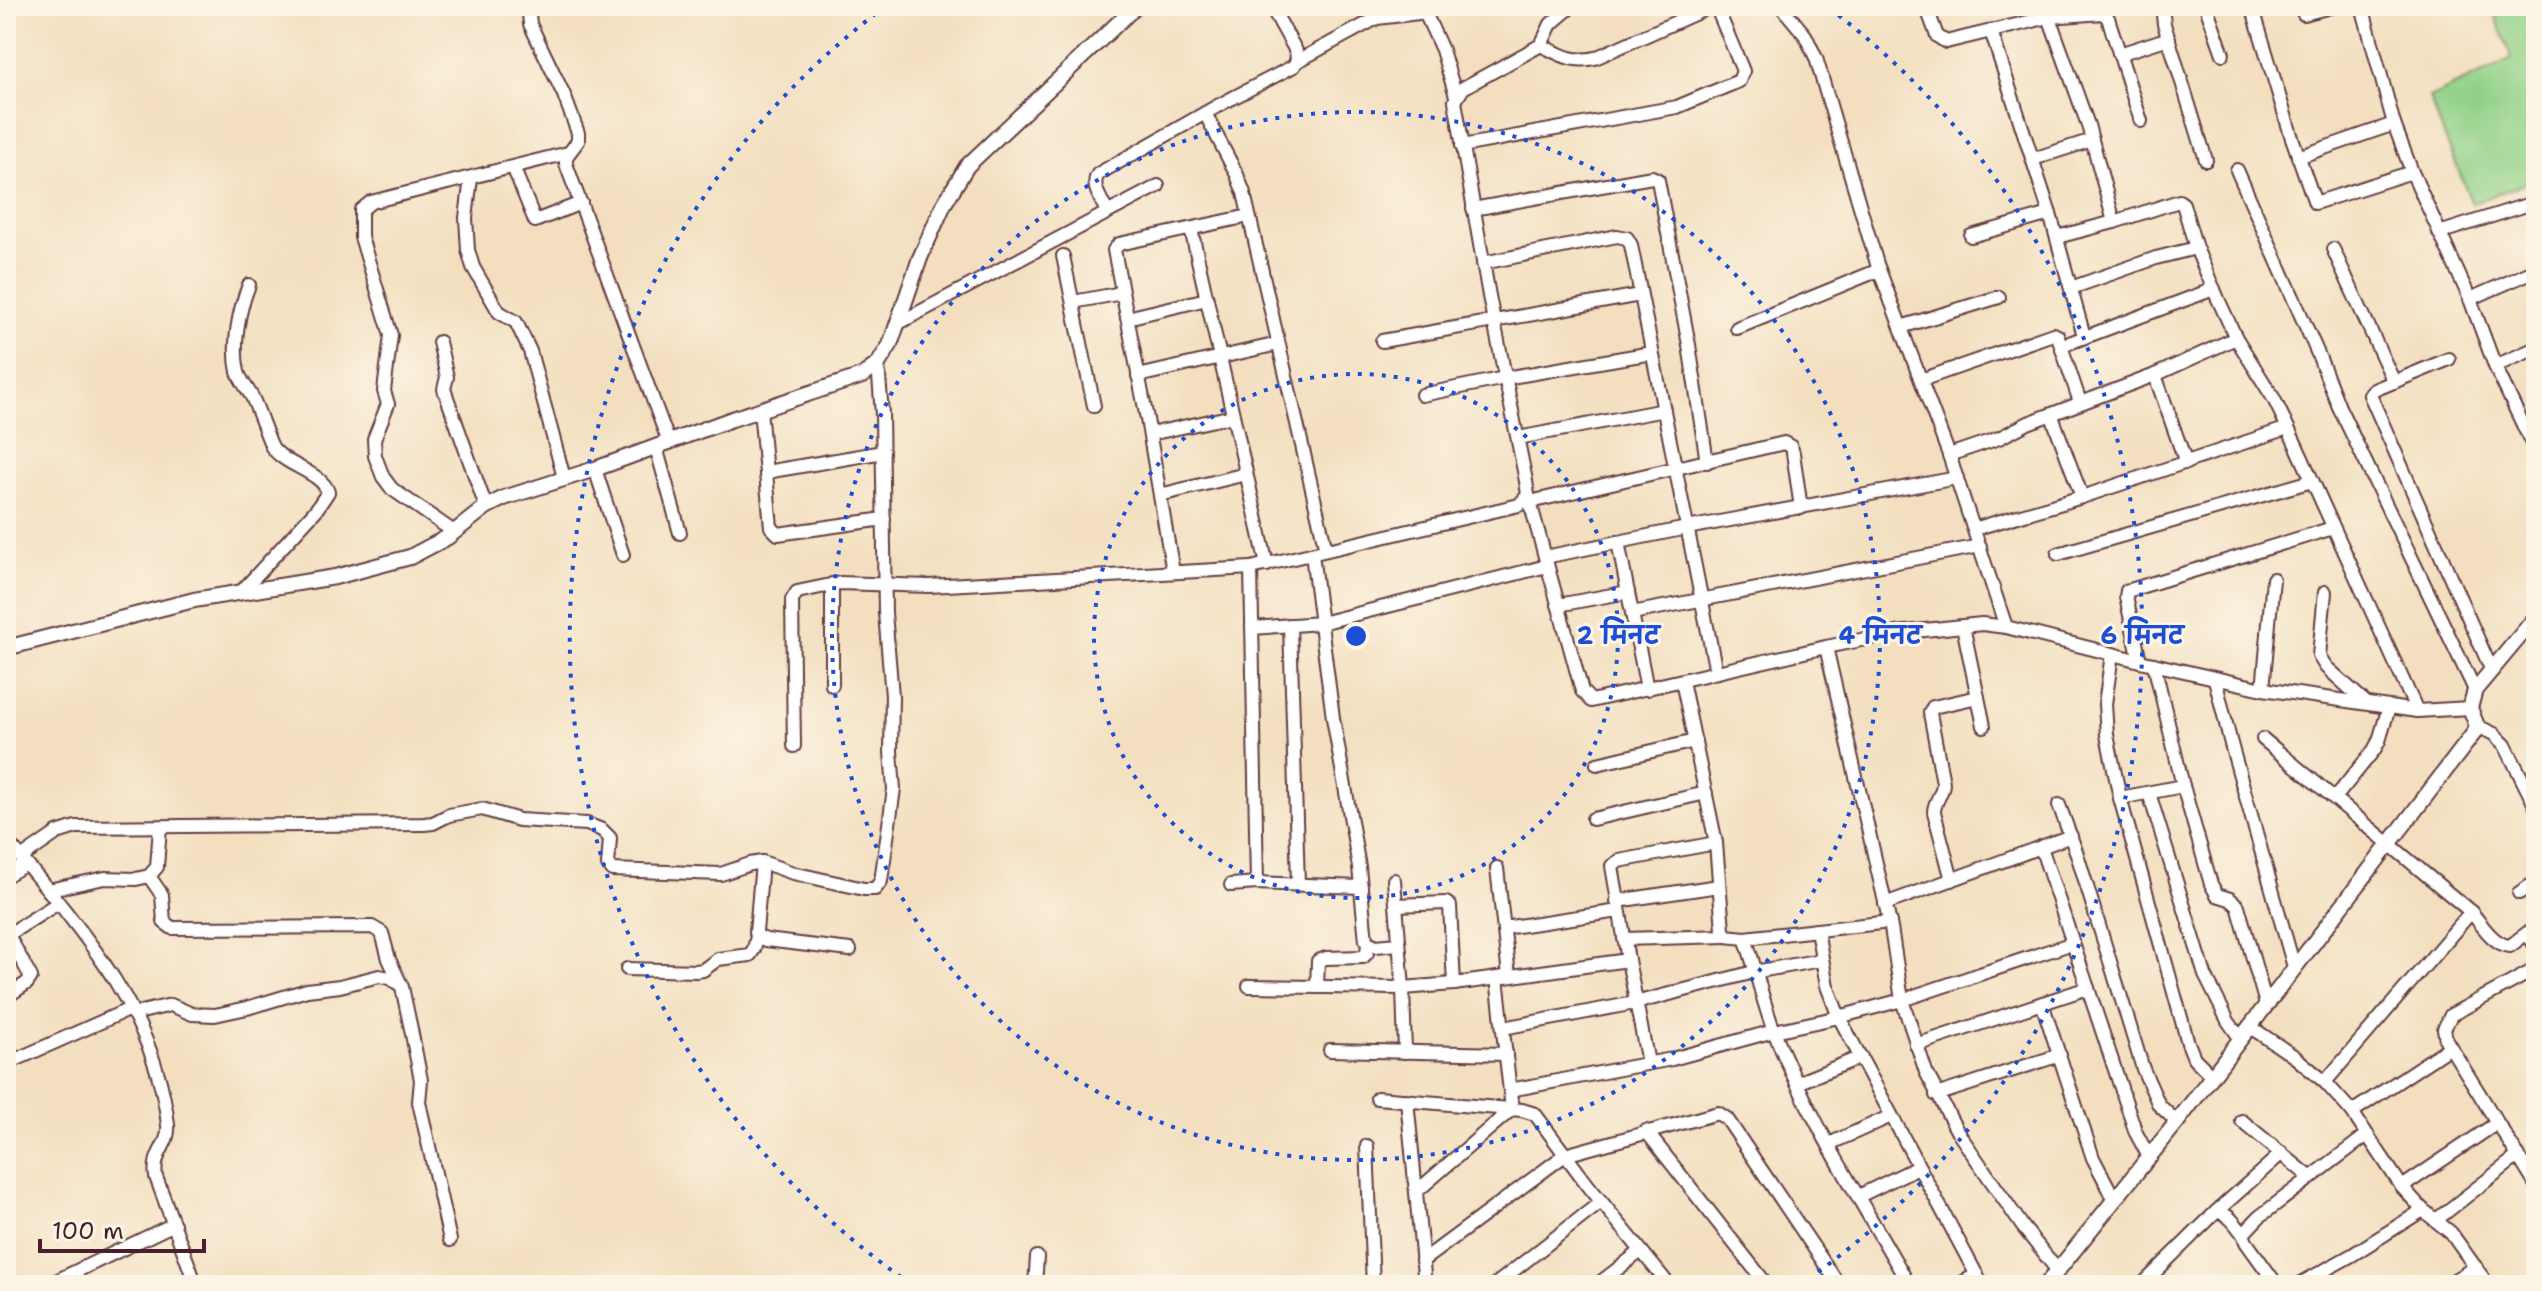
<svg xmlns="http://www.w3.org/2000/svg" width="2542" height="1291" font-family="'Shantell Sans','Playpen Sans Deva',sans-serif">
<rect width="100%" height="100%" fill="#fcf5e5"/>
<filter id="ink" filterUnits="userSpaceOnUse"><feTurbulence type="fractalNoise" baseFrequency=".0125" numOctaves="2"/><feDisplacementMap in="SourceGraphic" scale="16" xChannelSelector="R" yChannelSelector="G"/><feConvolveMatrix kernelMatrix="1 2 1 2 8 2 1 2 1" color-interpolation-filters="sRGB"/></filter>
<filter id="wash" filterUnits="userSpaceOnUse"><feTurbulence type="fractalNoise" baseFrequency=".006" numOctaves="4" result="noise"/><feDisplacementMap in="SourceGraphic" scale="32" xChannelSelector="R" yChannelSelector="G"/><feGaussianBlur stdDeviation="1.8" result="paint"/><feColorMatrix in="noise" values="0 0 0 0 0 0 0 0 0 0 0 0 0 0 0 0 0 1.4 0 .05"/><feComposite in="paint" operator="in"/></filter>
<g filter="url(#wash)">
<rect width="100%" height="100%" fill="#f3dfc0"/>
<path fill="#92d188" stroke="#6e785a" stroke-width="2" d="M2491 6H2536V179L2472 204 2429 98 2512 59Z"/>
</g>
<g filter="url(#ink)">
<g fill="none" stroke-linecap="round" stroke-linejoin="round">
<g stroke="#633c41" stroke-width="16">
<g id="minor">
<path d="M532 6 529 14 530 24 564 95 578 133V141L566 157V164L669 443"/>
<path d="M1422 6 1442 50 1456 96"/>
<path d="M1781 6 1805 35 1816 58 1877 264 1949 455 2006 627"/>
<path d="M1926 6 1937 36 1946 42 2049 17 2103 13 2108 18 2141 121"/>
<path d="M2162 6 2164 24 2206 160"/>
<path d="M2206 6 2223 54"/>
<path d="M2252 6 2291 135 2315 203 2412 172"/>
<path d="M2299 6 2304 14 2334 6"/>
<path d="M2362 6 2394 124 2412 172 2470 299 2495 366 2536 452"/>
<path d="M2049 17 2088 125 2114 222"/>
<path d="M1991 31 2050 214 2084 336"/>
<path d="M1541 45C1561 55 1572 63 1595 58L1712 6"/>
<path d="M2119 54 2169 38"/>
<path d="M1296 62 1377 18 1419 13 1432 6"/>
<path d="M1205 113 1237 175 1244 193 1326 550"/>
<path d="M1462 146 1677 107 1739 81 1743 71 1716 6"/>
<path d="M2298 157 2394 124"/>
<path d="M2033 159 2092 140"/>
<path d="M513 167 535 221 581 203"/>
<path d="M2237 170 2318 354 2339 407 2475 690"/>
<path d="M471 178 466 218 468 250 473 267 499 312 516 322 530 351 564 478"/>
<path d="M1473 209 1652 177 1658 180 1689 345 1707 462"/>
<path d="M1107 212C1102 200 1090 186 1098 174L1221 104 1294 66 1297 59 1296 51 1271 6"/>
<path d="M1191 229 1267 565"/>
<path d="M2439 233 2536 202"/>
<path d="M1971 236 2050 214"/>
<path d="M2057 237 2114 222 2179 201 2183 204 2196 248 2218 299 2236 338 2274 399 2297 447 2417 711"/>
<path d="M2333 249 2394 382"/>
<path d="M1063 256 1094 406"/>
<path d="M1483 263 1617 236 1627 238 1631 245 1716 672"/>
<path d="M2071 288 2156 258 2196 248"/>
<path d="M2470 299 2536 270"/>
<path d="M1073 302 1122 293"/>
<path d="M1127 318 1207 299"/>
<path d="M897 324 1158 186"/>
<path d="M1901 327 1999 297"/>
<path d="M1737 328 1879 270"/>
<path d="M1382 341 1640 295"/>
<path d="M439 342 447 377 444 389 486 507"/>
<path d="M2061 346 2214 289"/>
<path d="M2449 359 2374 390 2370 395 2492 671"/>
<path d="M2495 366 2536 348"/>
<path d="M2155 375 2186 463"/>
<path d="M1138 376 1278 344"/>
<path d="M1921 380 2053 334 2058 336 2061 346 2080 402"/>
<path d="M1422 395 1505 378 1652 353"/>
<path d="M760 409 771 527 778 534 884 519"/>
<path d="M2052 416 2082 497"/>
<path d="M1150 434 1233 416"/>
<path d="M1518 438 1664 410"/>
<path d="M656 447 680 533"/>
<path d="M1949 455 1999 438 2028 423 2155 375 2236 338"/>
<path d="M595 469 623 555"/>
<path d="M766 472 883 452"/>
<path d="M1160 495 1246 474"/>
<path d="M1528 495 1582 691 1591 701 1826 647 1896 633 1982 624 2006 627 2140 661 2263 689 2417 711 2470 708"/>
<path d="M1530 502 1784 443 1791 447 1793 453 1801 508"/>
<path d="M1974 529 2082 497 2288 428"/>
<path d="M454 532 392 489 383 477 375 456 374 439 388 404 384 391 391 335 361 237V210L371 202 568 153"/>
<path d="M1618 542 1647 689"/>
<path d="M1312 554 1333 718 1359 867 1366 941 1376 946 1398 944"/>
<path d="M2058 554 2312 481"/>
<path d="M1545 557 1687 528 1957 478"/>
<path d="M1251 568 1257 883"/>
<path d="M1173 572 1147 419 1114 250 1119 244 1249 216"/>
<path d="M832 584V685"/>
<path d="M242 591 316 510 328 492C322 472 285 466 272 447 265 431 260 415 253 399 249 390 241 382 238 372 232 344 239 310 249 285"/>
<path d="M2325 592 2319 656 2326 667 2366 703"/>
<path d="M1558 605 1628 592"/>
<path d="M1632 613 1980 546"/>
<path d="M1290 625 1298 884"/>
<path d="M1963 626 1984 726"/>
<path d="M1252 628 1321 623 1547 566"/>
<path d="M1826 647 1891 928 1902 1000 1926 1072 1957 1131 2023 1227 2058 1271"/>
<path d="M2112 654 2105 704 2107 735 2120 798 2188 1043 2194 1058 2212 1076"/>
<path d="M2140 661 2126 597 2127 591 2333 528"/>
<path d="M2154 664 2183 786 2211 884 2217 895 2230 899 2238 906 2266 1004"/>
<path d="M2215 679 2231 744 2294 967"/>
<path d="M1682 681 1716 843 1723 930 1726 936 1745 938C1756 968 1762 1000 1774 1031 1809 1120 1862 1202 1909 1285"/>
<path d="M2263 689 2273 579"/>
<path d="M2477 726 2494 734 2505 745 2536 807"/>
<path d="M2263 739 2471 912C2481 923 2493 945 2510 946L2527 933 2536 947"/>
<path d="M794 746 792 600 797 592 840 583 929 586 1251 568 1519 505 1528 495 1526 481 1489 296 1455 101 1463 88 1541 45 1551 24 1572 6"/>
<path d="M1597 764 1695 741"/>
<path d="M2149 793 2205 975 2228 1021 2240 1038"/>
<path d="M2120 798 2183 786"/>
<path d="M2335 798 2374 750 2379 741 2389 707"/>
<path d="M2059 805 2077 854 2143 1069 2159 1105 2177 1122"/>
<path d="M1593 819 1706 793"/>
<path d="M6 840C77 924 156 1011 168 1125 170 1146 152 1152 156 1177L196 1285"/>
<path d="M2041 847 2136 1133 2149 1157"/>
<path d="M21 858 57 833 76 827 424 824 433 823 449 815 482 809 519 820 587 824 602 830 610 838 608 865 612 870 721 874 750 864 762 862 793 873 864 889H875L881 881 894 789 891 752 892 696 885 613 882 414 878 364"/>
<path d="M762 862 756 932 757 936 766 940 850 950"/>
<path d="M1497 868 1509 976"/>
<path d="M6 876 26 864"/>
<path d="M149 876 162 895 164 922 172 928 372 927 382 933 389 959 402 987 411 1029 421 1080 419 1102 450 1240"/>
<path d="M1394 880 1403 988 1454 984 1628 960"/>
<path d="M1952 880 1934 812C1934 801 1943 794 1943 783L1930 713 1933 707 1978 697"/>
<path d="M1231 885 1257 883 1361 887"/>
<path d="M48 890 105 878 136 879 149 876 157 867 160 827"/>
<path d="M2519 893 2536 882"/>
<path d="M1617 901 1719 886"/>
<path d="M1885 904 2071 836"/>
<path d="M1396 905 1446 903 1450 906 1454 984"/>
<path d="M1504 928 1619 911"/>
<path d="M1817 930 1827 986 1839 1017 1982 1285"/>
<path d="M6 936 58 903"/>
<path d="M1745 938 1890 922"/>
<path d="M1624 939 1726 936"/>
<path d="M627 969 696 971 703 970 718 959 750 955 754 949 757 936"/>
<path d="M1249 986 1403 988 1405 1052"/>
<path d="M1317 987 1318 961 1326 958 1363 957 1367 953 1368 943"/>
<path d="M6 997 27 983 31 977 8 935"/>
<path d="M2042 1003 2093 1158 2115 1200"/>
<path d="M133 1014 171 1005 192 1014 215 1015 247 1008 307 990 340 986 379 976 390 978 399 984"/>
<path d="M2249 1026 2295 1057 2325 1082 2352 1112 2402 1187 2423 1210 2451 1233 2488 1285"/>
<path d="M1503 1028 1635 1003 1754 972 1821 960"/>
<path d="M1916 1045 2088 988"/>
<path d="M1330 1050 1506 1054"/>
<path d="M1648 1063 1628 960 1612 866 1619 861 1716 843"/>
<path d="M6 1064 130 1009"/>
<path d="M2325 1082 2471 912"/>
<path d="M1797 1083 1861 1057"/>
<path d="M1510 1090 1672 1059 1774 1031 1839 1017 1902 1000 2073 943"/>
<path d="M1936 1095 2060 1055"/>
<path d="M1377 1098 1522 1110 1535 1114 1587 1184 1669 1285"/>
<path d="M1407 1100 1425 1285"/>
<path d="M2352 1112 2450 1047"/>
<path d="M2242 1121 2311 1178"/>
<path d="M1646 1131 1767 1285"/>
<path d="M1829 1144 1891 1116"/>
<path d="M1367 1146 1373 1285"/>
<path d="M2518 1156 2446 1040 2444 1029 2451 1015 2536 969"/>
<path d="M2402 1187 2497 1123"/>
<path d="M1416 1192 1512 1109 1497 978"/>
<path d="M1859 1196 1918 1167"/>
<path d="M2216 1212 2282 1153"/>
<path d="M2436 1220 2518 1156 2536 1185"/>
<path d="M1422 1261 1565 1155 1718 1113 1727 1119 1839 1285"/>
<path d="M54 1282 174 1224"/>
<path d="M1035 1285 1037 1257"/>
<path d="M1495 1285 1601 1202"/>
<path d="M1597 1285 1641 1251"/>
<path d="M1958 1285 1976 1275"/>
<path d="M2142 1285 2216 1212C2228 1212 2236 1225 2243 1234"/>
<path d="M2277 1285 2246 1242 2243 1234 2259 1217 2367 1135"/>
<path d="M2298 1285 2352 1255 2423 1210"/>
<path d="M2446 1285 2476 1267"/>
</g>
</g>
<g stroke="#633c41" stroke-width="18">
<g id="tertiary">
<path d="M6 648 194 600 335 577 410 557 448 537 486 507 504 498 595 469 732 419 862 376 878 364 890 345 920 258 944 204 967 166 1136 6"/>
<path d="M2046 1285 2177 1122 2474 733 2477 726 2470 708 2475 690 2536 617"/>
</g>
</g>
<use href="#minor" stroke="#fff" stroke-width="12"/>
<use href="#tertiary" stroke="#fff" stroke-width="14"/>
</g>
</g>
<g fill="none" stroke="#1d4ed8" stroke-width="4" stroke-dasharray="4 8">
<circle cx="1356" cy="636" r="262"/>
<circle cx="1356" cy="636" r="524"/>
<path d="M911 1284A786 786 0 0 1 883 8M1829 8A786 786 0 0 1 1801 1284"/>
</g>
<circle cx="1356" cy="636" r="12" fill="#1d4ed8" stroke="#fcf5e5" stroke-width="4"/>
<g font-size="24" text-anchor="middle" font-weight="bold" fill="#1d4ed8" stroke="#fcf5e5" stroke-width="6" stroke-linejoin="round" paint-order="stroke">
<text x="1618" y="644">2 मिनट</text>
<text x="1880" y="644">4 मिनट</text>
<text x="2142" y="644">6 मिनट</text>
</g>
<rect width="2542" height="1291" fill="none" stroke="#fcf5e5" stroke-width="32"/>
<path d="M40 1239v12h164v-12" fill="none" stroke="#4a1f2b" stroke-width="4"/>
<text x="52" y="1239" font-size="24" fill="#4a1f2b" stroke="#fcf5e5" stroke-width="6" paint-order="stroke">100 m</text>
</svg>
